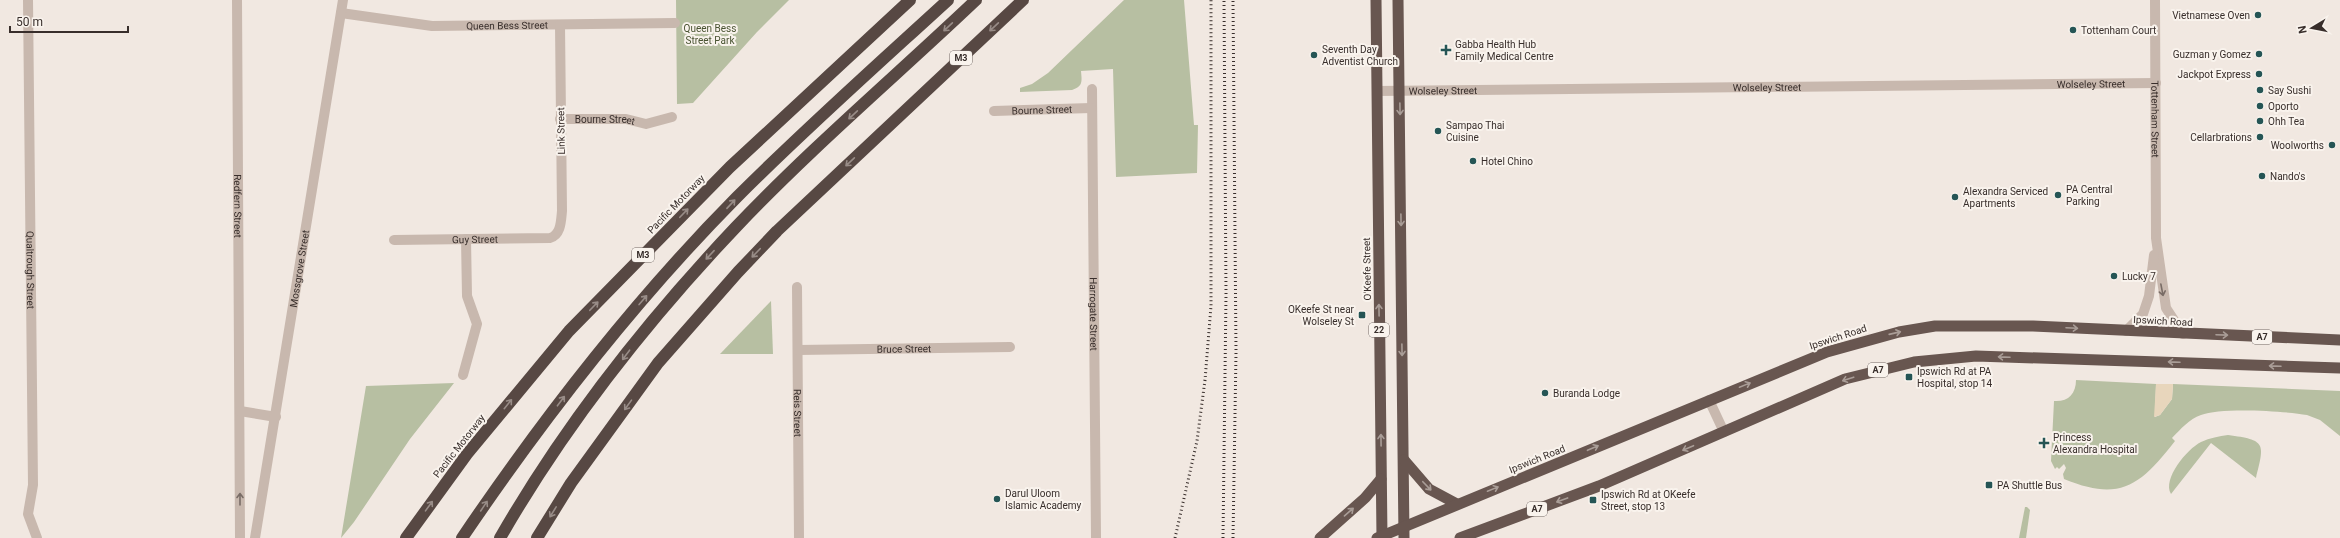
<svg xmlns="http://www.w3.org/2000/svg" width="2340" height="538" font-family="Roboto,sans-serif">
<rect width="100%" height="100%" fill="#f1e8e1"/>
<g fill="#b7bfa2">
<path d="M676 0H789L757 32 693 103 677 104Z"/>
<path d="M1124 0H1184L1194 125H1198L1197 173 1116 177 1113 69 1081 71C1082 82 1083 86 1072 90L1020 92V88L1032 84 1048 73Z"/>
<path d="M771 301 773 354H720Z"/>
<path d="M2076 380 2156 384 2155 417 2160 415 2172 399 2173 384 2340 391V436L2320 420 2307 415C2285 411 2220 407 2201 415 2189 419 2181 429 2172 438L2175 441C2140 486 2120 502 2064 479L2063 474 2066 468 2064 464 2059 469 2057 467 2055 469 2051 461 2054 401C2068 402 2076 394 2076 380Z"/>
<path d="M454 383 410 439 354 522 341 538 366 386Z"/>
<path d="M2228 435C2266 440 2265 443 2256 478L2211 443 2171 494C2162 479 2187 449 2201 442 2210 438 2219 436 2228 435Z"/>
<path d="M2025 507H2027L2030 510 2026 538H2019Z"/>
</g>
<path fill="#e8d6bc" d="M2156 384H2173L2172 399 2160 415 2154 417Z"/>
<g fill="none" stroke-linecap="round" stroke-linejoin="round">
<g stroke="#c8b8ae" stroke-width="10">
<path id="s1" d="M28 0 33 485 28 514 37 538"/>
<path id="s2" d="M237 0 240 538"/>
<path id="s3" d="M2155 0 2156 238 2166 308 2183 334"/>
<path id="s4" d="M341 13 432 26 675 23"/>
<path id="s5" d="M1092 89 1096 538"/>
<path id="s6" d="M1377 91 2156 83"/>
<path id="s7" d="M994 111 1091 108"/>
<path id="s8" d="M560 119H626L646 124 672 117"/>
<path id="s9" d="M394 240 550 238C561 235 561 221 562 211L560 25"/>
<path id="s10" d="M797 287 799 538"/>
<path d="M2126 331 2143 314 2149 296 2154 255"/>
<path id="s11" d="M798 350 1010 347"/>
<path d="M463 375 477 324 467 296 466 239"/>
<path d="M1709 400 1724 432"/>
<path d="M240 411 276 417"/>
<path id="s12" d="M255 538 343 0"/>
</g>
<g stroke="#685650" stroke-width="11">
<path d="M1376 0 1382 538"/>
<path d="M1398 0 1404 538"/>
<path d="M1404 460 1429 489 1457 504"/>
<path d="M1320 538 1365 498 1381 479"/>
<path d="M1377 538 1827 352 1899 332 1935 326H2033L2340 340"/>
<path d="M1460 538 1599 486 1845 379 1914 362 1976 356 2340 368"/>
</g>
<g stroke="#574843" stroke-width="12">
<path d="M406 538 467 454 569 331 730 167 910 0"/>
<path d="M462 538C544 417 634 301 737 197 805 129 877 65 948 0"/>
<path d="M500 538C565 425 647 321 736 227 812 147 897 75 976 0"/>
<path d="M537 538 571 483 658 363 738 272 777 231 1023 0"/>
</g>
<g stroke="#382e2b" stroke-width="3" stroke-dasharray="1 3" stroke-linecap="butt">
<path d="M1175 538 1197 441 1205 380 1211 306V0"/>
<path d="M1223 538 1226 294 1224 0"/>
<path d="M1233 538 1236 352 1233 0"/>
</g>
</g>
<defs><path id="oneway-shaft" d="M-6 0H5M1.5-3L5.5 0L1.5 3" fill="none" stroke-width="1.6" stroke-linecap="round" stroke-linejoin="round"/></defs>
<g stroke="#988c87">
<use href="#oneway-shaft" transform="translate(948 27) rotate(137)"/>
<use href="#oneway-shaft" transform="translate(994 27) rotate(137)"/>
<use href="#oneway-shaft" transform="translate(853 115) rotate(137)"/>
<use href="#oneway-shaft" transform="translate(850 162) rotate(137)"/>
<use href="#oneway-shaft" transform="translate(731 204) rotate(-47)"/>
<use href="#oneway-shaft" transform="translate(684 213) rotate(-46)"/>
<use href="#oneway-shaft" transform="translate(756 253) rotate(134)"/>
<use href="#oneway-shaft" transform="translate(710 255) rotate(133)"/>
<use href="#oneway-shaft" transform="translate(643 300) rotate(-49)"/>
<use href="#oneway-shaft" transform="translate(594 306) rotate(-46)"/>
<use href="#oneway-shaft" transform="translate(626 355) rotate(127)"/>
<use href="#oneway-shaft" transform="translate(561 401) rotate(-53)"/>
<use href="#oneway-shaft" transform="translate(508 404) rotate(-51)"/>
<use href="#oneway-shaft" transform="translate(628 405) rotate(126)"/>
<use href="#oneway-shaft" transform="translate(429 506) rotate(-54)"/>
<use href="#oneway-shaft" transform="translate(484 506) rotate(-56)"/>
<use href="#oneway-shaft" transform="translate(553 512) rotate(122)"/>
</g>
<g stroke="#a99d97">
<use href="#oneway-shaft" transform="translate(1400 109) rotate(89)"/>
<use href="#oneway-shaft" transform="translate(1401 220) rotate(89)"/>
<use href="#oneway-shaft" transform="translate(1379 310) rotate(-91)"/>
<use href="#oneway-shaft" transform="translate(2072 328) rotate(3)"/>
<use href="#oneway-shaft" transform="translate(1895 333) rotate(-13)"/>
<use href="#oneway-shaft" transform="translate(2222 335) rotate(2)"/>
<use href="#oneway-shaft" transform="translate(1402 350) rotate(89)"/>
<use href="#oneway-shaft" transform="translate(2004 357) rotate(-178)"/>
<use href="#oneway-shaft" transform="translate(2174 362) rotate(-178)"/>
<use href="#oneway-shaft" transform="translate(2275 366) rotate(-178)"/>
<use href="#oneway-shaft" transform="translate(1848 379) rotate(162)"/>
<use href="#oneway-shaft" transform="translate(1745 385) rotate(-22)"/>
<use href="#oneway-shaft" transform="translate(1381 440) rotate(-91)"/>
<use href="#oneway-shaft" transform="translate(1593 448) rotate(-23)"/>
<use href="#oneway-shaft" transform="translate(1688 448) rotate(157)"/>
<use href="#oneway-shaft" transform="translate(1427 486) rotate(46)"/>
<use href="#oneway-shaft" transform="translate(1493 489) rotate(-22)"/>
<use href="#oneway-shaft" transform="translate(1562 500) rotate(160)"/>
<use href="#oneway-shaft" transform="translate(1349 512) rotate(-41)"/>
</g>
<g stroke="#796c66">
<use href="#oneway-shaft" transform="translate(2162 290) rotate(79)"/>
<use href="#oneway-shaft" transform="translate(240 499) rotate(-90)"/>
</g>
<g fill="#255555" stroke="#f9f3ed" stroke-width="1.5">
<circle cx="2258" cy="15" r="4"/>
<circle cx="2073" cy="30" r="4"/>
<path d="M1444 44h4v4h4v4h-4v4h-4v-4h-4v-4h4z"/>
<circle cx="2259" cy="54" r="4"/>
<circle cx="1314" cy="55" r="4"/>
<circle cx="2259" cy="74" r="4"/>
<circle cx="2260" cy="90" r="4"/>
<circle cx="2260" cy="106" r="4"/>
<circle cx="2260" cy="121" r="4"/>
<circle cx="1438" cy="131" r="4"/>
<circle cx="2260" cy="137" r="4"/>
<circle cx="2332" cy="145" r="4"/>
<circle cx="1473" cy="161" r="4"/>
<circle cx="2262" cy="176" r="4"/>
<circle cx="2058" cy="195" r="4"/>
<circle cx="1955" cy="197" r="4"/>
<circle cx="2114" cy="276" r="4"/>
<rect x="1358" y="311" width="8" height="8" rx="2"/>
<rect x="1905" y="373" width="8" height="8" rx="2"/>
<circle cx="1545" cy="393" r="4"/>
<path d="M2042 437h4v4h4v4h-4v4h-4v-4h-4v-4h4z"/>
<rect x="1985" y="481" width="8" height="8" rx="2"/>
<circle cx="997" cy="499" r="4"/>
<rect x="1589" y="496" width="8" height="8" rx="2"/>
</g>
<g text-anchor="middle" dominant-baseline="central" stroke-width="4" stroke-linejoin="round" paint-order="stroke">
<g fill="#f9f3ed" stroke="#726965" stroke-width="1">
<rect x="950" y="51" width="22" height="14" rx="3"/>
<rect x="632" y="248" width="22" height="14" rx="3"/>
<rect x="1369" y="323" width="20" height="14" rx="3"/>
<rect x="2252" y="330" width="20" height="14" rx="3"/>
<rect x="1868" y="363" width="20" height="14" rx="3"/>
<rect x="1527" y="502" width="20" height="14" rx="3"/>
</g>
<g font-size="9" font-weight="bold" fill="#382e2b">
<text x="961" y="58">M3</text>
<text x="643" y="255">M3</text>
<text x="1379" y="330">22</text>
<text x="2262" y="337">A7</text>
<text x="1878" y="370">A7</text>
<text x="1537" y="509">A7</text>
</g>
<g font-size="10" fill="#382e2b" stroke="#f9f3ed" text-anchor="start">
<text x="2250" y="15" text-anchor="end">Vietnamese Oven</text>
<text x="2081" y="30">Tottenham Court</text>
<text x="1455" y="44">Gabba Health Hub<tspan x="1455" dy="12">Family Medical Centre</tspan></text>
<text x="1322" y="49">Seventh Day<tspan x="1322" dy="12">Adventist Church</tspan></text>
<text x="2251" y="54" text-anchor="end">Guzman y Gomez</text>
<text x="2251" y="74" text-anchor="end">Jackpot Express</text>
<text x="2268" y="90">Say Sushi</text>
<text x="2268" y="106">Oporto</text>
<text x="2268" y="121">Ohh Tea</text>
<text x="1446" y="125">Sampao Thai<tspan x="1446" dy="12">Cuisine</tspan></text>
<text x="2252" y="137" text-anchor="end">Cellarbrations</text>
<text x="2324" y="145" text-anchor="end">Woolworths</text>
<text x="1481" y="161">Hotel Chino</text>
<text x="2270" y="176">Nando's</text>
<text x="2066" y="189">PA Central<tspan x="2066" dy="12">Parking</tspan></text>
<text x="1963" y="191">Alexandra Serviced<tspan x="1963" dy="12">Apartments</tspan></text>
<text x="2122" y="276">Lucky 7</text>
<text x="1354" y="309" text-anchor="end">OKeefe St near<tspan x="1354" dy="12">Wolseley St</tspan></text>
<text x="1917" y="371">Ipswich Rd at PA<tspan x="1917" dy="12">Hospital, stop 14</tspan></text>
<text x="1553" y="393">Buranda Lodge</text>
<text x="2053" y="437">Princess<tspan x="2053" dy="12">Alexandra Hospital</tspan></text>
<text x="1997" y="485">PA Shuttle Bus</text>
<text x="1005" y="493">Darul Uloom<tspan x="1005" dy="12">Islamic Academy</tspan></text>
<text x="1601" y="494">Ipswich Rd at OKeefe<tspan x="1601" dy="12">Street, stop 13</tspan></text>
</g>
<g font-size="10" fill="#382e2b" stroke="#f9f3ed">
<text stroke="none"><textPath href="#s4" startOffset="167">Queen Bess Street</textPath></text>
<text stroke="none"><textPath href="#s6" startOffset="714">Wolseley Street</textPath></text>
<text stroke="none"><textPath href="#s6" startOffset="390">Wolseley Street</textPath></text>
<text stroke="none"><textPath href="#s6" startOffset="66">Wolseley Street</textPath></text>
<text stroke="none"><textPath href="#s7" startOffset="48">Bourne Street</textPath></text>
<text stroke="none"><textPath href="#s3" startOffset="119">Tottenham Street</textPath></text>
<text stroke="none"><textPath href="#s8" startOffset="45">Bourne Street</textPath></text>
<text transform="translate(561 131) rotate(-91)">Link Street</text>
<text transform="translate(676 204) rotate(-46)">Pacific Motorway</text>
<text stroke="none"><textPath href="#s2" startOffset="206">Redfern Street</textPath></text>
<text stroke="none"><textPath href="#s9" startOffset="81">Guy Street</textPath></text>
<text stroke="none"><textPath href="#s12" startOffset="273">Mossgrove Street</textPath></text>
<text transform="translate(1367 269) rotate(-91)">O'Keefe Street</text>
<text stroke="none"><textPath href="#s1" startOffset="270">Qualtrough Street</textPath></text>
<text stroke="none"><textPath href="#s5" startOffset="225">Harrogate Street</textPath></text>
<text transform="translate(2163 321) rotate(3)">Ipswich Road</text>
<text transform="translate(1838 337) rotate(-18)">Ipswich Road</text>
<text stroke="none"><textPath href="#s11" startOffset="106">Bruce Street</textPath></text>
<text stroke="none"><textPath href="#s10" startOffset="126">Reis Street</textPath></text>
<text transform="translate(459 446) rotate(-52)">Pacific Motorway</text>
<text transform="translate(1537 459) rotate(-22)">Ipswich Road</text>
</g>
<g font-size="10" fill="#495332" stroke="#f9f3ed">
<text x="710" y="28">Queen Bess<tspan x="710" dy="12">Street Park</tspan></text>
</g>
</g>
<g transform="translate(2312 28) rotate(260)" stroke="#f9f3ed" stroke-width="3" paint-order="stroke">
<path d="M0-3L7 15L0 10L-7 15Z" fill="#382e2b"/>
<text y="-6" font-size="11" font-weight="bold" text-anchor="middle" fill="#382e2b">N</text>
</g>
<path d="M10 26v6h118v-6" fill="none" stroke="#382e2b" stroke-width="2"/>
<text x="16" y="26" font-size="12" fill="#382e2b" stroke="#f9f3ed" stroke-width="3" paint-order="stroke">50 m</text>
</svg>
